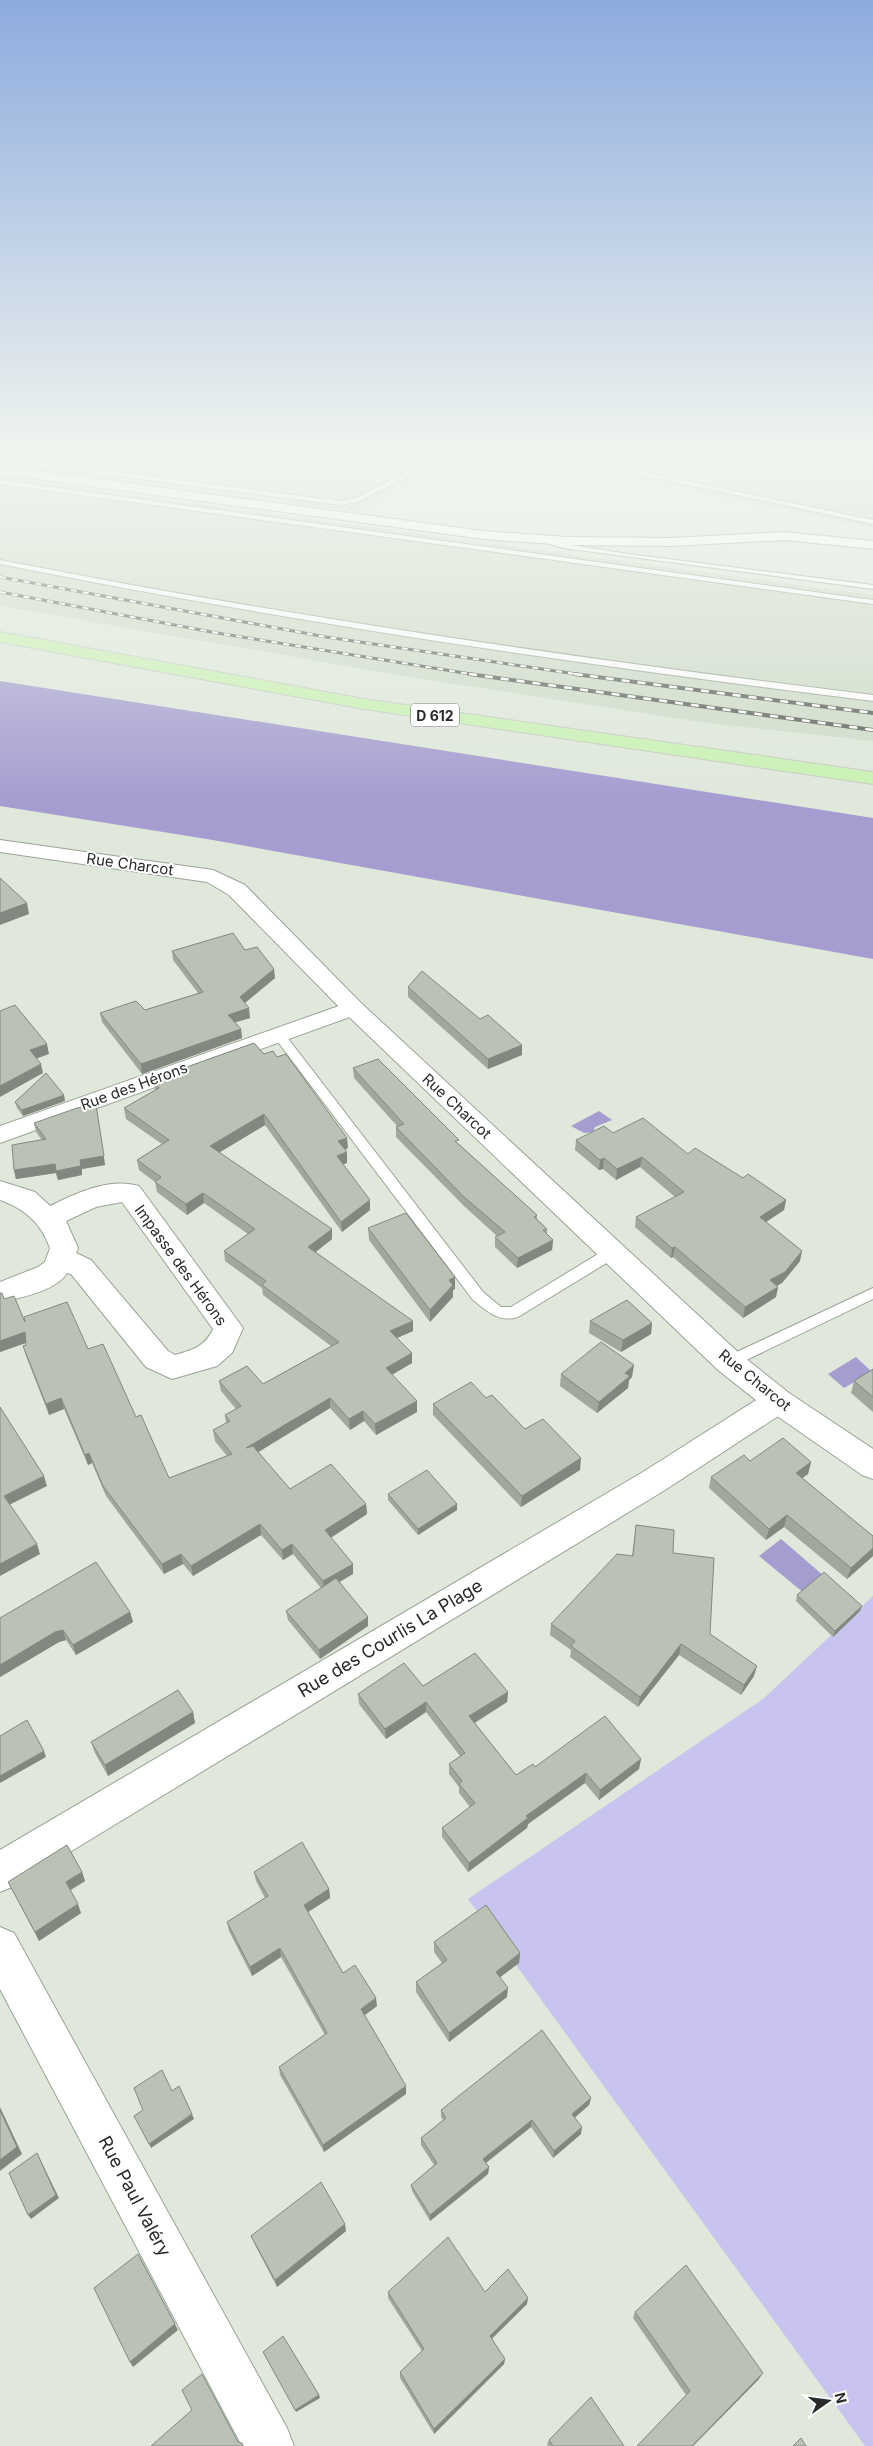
<svg xmlns="http://www.w3.org/2000/svg" width="873" height="2446" font-family="Inter,sans-serif">
<rect width="100%" height="100%" fill="#dfe8db"/>
<g fill="#cedbc8">
<path d="M0 457H459L359 512 0 464Z"/>
<path d="M527 457H873V528L745 502Z"/>
<path d="M0 477 873 595V741L707 723 404 676 0 606Z"/>
</g>
<path fill="#c9c4ef" d="M873 1596V2446H865L468 1899 763 1699Z"/>
<g fill="#a59dd0">
<path d="M0 681 873 818V959L207 839 0 806Z"/>
<path d="M599 1111 612 1120 595 1127 593 1132 584 1133 571 1126Z"/>
<path d="M856 1357 872 1372 844 1388 828 1374Z"/>
<path d="M781 1539 824 1576 804 1593 759 1556Z"/>
</g>
<g fill="none" stroke-linecap="round" stroke-linejoin="round">
<g stroke="#9ba397" stroke-width="2">
<g id="service">
<path d="M0 457 341 501 356 498 435 457H444L360 501 341 505 0 461Z"/>
<path d="M557 457H572L873 520V524Z"/>
<path d="M0 480 873 600V604L0 484Z"/>
<path d="M546 538 564 544 628 554 873 585V589L563 548 543 542V538Z"/>
<path d="M0 560C289 617 580 659 873 695V701C580 665 289 622 0 564Z"/>
<path d="M279 1031 283 1032 483 1292 501 1307H511L608 1248H618L620 1252 618 1256 518 1317C499 1323 487 1311 473 1300L275 1038 273 1035Z"/>
<path d="M873 1288V1299L734 1366H724L721 1362 724 1358Z"/>
</g>
</g>
<g stroke="#9ba397" stroke-width="2">
<g id="minor">
<path d="M0 466 484 531 567 537 672 538 785 532 873 541V549L785 540 672 546 567 545 484 539 0 474Z"/>
<path d="M353 1001 361 1003 365 1008 361 1013 0 1143V1126Z"/>
<path d="M0 1181 35 1192 50 1206C76 1193 110 1177 139 1186L243 1328 232 1353 217 1366 172 1379 146 1367 71 1274 67 1273C55 1292 20 1297 0 1303V1282L38 1267 45 1262 50 1248C41 1223 25 1209 0 1200ZM122 1202 213 1329C205 1347 192 1350 175 1355L168 1351 91 1260 76 1253 78 1248 66 1221 96 1207Z"/>
<path d="M778 1389 789 1393 793 1401 789 1409 665 1490 14 1886 0 1892V1850L643 1472 767 1393Z"/>
<path d="M0 1927 14 1933 287 2428 294 2446H242L0 1989Z"/>
</g>
</g>
<g stroke="#9ba397" stroke-width="2">
<path id="tertiary" d="M0 840 213 870 245 885 361 1003 740 1354 789 1393 873 1449V1479L862 1475 767 1409 718 1370 345 1013 229 895 207 882 0 852Z"/>
</g>
<g stroke="#c7c8c7" stroke-width="2">
<path id="primary" d="M0 632 364 699 873 772V784L364 709 0 642Z"/>
</g>
<use href="#service" fill="#fff" fill-rule="evenodd"/>
<use href="#minor" fill="#fff" fill-rule="evenodd"/>
<use href="#tertiary" fill="#fff" fill-rule="evenodd"/>
<use href="#primary" fill="#c9f1b2" fill-rule="evenodd"/>
<g stroke="#5b6059" stroke-width="3">
<g id="rail-far1">
<path d="M0 577 326 637 583 675"/>
<path d="M0 592 217 633 477 675"/>
</g>
</g>
<g stroke="#5b6059" stroke-width="4">
<g id="rail">
<path d="M469 674 873 730"/>
<path d="M574 674 873 713"/>
</g>
</g>
<use href="#rail-far1" stroke="#fff" stroke-width="2" stroke-dasharray="6" stroke-linecap="butt"/>
<use href="#rail" stroke="#fff" stroke-width="2.5" stroke-dasharray="8" stroke-linecap="butt"/>
</g>
<g fill="#a0a79d">
<path d="M691 457H742L704 459Z"/>
<path d="M873 465V477L871 475Z"/>
<path d="M245 950 275 978 245 1003 250 1018 235 1022 241 1029 242 1038 142 1074 102 1022 100 1013 145 1010 198 993 173 960 172 951Z"/>
<path d="M408 987 480 1019 522 1045V1055L488 1069 408 997Z"/>
<path d="M254 1043 348 1148 344 1150 347 1152V1163L343 1164 370 1210 342 1232 265 1125 219 1152 332 1239 316 1252 413 1331 397 1338 412 1363 392 1375 417 1412 376 1435 364 1421 350 1430 330 1408 258 1452 290 1489 366 1504 367 1514 331 1537 353 1574 339 1582 368 1617V1626L320 1659 288 1620 286 1611 321 1588 293 1554 283 1560 261 1535 193 1576 183 1564 164 1574 106 1496 92 1463 88 1465 64 1409 49 1415 26 1356 23 1346 26 1345V1343L0 1352 4 1299 25 1322 88 1349 136 1417 169 1478 227 1456 215 1441 213 1430 226 1423 225 1415 236 1409 221 1391 219 1381 263 1384 331 1346 263 1295 262 1288 225 1261 224 1251 248 1234 204 1203 187 1215 157 1192 155 1182 139 1170 137 1160 162 1144 126 1119 124 1108 155 1090 153 1079Z"/>
<path d="M353 1068 459 1144 537 1215V1219L547 1229V1234L553 1240 552 1250 517 1268 495 1247V1237L497 1236 464 1206 396 1137V1127H398L354 1078Z"/>
<path d="M65 1101 23 1116 17 1108 15 1102Z"/>
<path d="M97 1114 105 1165 82 1169V1175L58 1180 56 1173 16 1179 14 1170 42 1140 36 1132 34 1123Z"/>
<path d="M613 1133 688 1154 743 1178 786 1200 784 1210 766 1222 800 1261 782 1283 777 1286 778 1287 776 1297 743 1318 673 1257 671 1258 635 1227 636 1217 675 1197 640 1167 616 1180 603 1169 599 1170 575 1150 576 1140Z"/>
<path d="M368 1228 455 1277V1289L453 1290V1297L430 1322 369 1240Z"/>
<path d="M590 1321 652 1323 651 1334 621 1352 589 1333Z"/>
<path d="M873 1369V1412L851 1393 854 1381Z"/>
<path d="M561 1374 632 1377 629 1380 628 1388 597 1413 560 1386Z"/>
<path d="M486 1398 525 1429 580 1470 521 1507 433 1415V1404Z"/>
<path d="M750 1461 811 1462 808 1474 802 1478 873 1536V1556L847 1579 784 1527 766 1540 709 1488 711 1477Z"/>
<path d="M388 1494 457 1504V1510L418 1535 388 1500Z"/>
<path d="M636 1525 673 1553 710 1634 754 1676 741 1695 679 1655 638 1707 570 1657 571 1650 550 1635 551 1624 632 1556Z"/>
<path d="M797 1595 860 1611 833 1637 796 1601Z"/>
<path d="M130 1612 133 1622 76 1655 66 1640 59 1642 0 1677V1618Z"/>
<path d="M423 1686 508 1692 507 1702 475 1723 516 1775 535 1767 641 1759 639 1769 599 1800 585 1783 528 1824 527 1828 468 1872 442 1837V1828L470 1807 459 1793V1787L449 1774V1764L460 1756 426 1712 386 1739 359 1704 358 1694Z"/>
<path d="M193 1712 195 1723 108 1776 95 1753 91 1742Z"/>
<path d="M82 1872 85 1881 70 1890 81 1913 39 1941 8 1882Z"/>
<path d="M254 1872 329 1889 330 1898 308 1912 343 1973 377 2006 365 2015 406 2094 324 2152 280 2075 279 2067 325 2035 281 1957 252 1976 229 1931 227 1922 265 1898 256 1881Z"/>
<path d="M434 1942 520 1953 519 1963 500 1977 507 1997 449 2042 416 1992V1982L442 1963 434 1952Z"/>
<path d="M591 2098 589 2105 575 2117 581 2134 553 2158 531 2127 486 2163 489 2167 488 2174 430 2221 412 2191 411 2185 434 2165 421 2145V2138L443 2120 441 2117V2110Z"/>
<path d="M346 2231 277 2287 254 2243 251 2236Z"/>
<path d="M388 2292H485L527 2304 492 2339 505 2359 504 2364 434 2434 400 2378V2372L422 2351 388 2298Z"/>
<path d="M635 2312 759 2379 693 2446H637L686 2395 633 2318Z"/>
<path d="M549 2440 624 2446H548L547 2445Z"/>
</g>
<g fill="#82887f">
<path d="M27 903 29 914 0 925V913Z"/>
<path d="M274 969 275 978 241 1006 240 997Z"/>
<path d="M249 1008 250 1018 230 1024 228 1015Z"/>
<path d="M241 1029 242 1038 142 1074 141 1064Z"/>
<path d="M47 1044 49 1054 33 1060 30 1050Z"/>
<path d="M522 1045V1055L488 1069V1059Z"/>
<path d="M41 1064 43 1073 0 1097V1086Z"/>
<path d="M64 1095 65 1101 23 1116 22 1110Z"/>
<path d="M96 1105 105 1165 82 1169V1175L58 1180 56 1173 16 1179 14 1170 80 1160Z"/>
<path d="M264 1114 265 1125 212 1157 210 1146Z"/>
<path d="M347 1138 348 1148 339 1152 338 1141Z"/>
<path d="M347 1152V1163L338 1166 337 1156Z"/>
<path d="M642 1157 640 1167 616 1180 617 1169Z"/>
<path d="M604 1158 603 1169 599 1170 600 1160Z"/>
<path d="M203 1193 204 1203 187 1215 186 1204Z"/>
<path d="M370 1200V1210L342 1232 341 1222Z"/>
<path d="M786 1200 784 1210 758 1227 760 1217Z"/>
<path d="M332 1229V1239L309 1257 308 1247Z"/>
<path d="M553 1240 552 1250 517 1268 518 1258Z"/>
<path d="M675 1247 673 1257 671 1258 672 1248Z"/>
<path d="M802 1251 800 1261 782 1283 768 1290 770 1280Z"/>
<path d="M455 1277V1289L453 1290V1297L430 1322V1310L449 1280Z"/>
<path d="M778 1287 776 1297 743 1318 745 1307Z"/>
<path d="M413 1321V1331L390 1341V1331Z"/>
<path d="M652 1323 651 1334 621 1352 623 1340Z"/>
<path d="M25 1332 28 1342 0 1352V1341Z"/>
<path d="M412 1353V1363L386 1378V1368Z"/>
<path d="M634 1365 632 1377 629 1380 628 1388 597 1413 599 1402 625 1373Z"/>
<path d="M61 1398 64 1409 49 1415 46 1404Z"/>
<path d="M330 1398V1408L247 1459 246 1448Z"/>
<path d="M417 1401V1412L376 1435 375 1424Z"/>
<path d="M363 1411 364 1421 350 1430 349 1419Z"/>
<path d="M89 1453 92 1463 88 1465 85 1455Z"/>
<path d="M581 1458 580 1470 521 1507 522 1496Z"/>
<path d="M811 1462 808 1474 793 1485 796 1473Z"/>
<path d="M44 1476 47 1486 7 1506 4 1496Z"/>
<path d="M366 1504 367 1514 326 1541 325 1530Z"/>
<path d="M457 1504V1510L418 1535V1529Z"/>
<path d="M787 1515 784 1527 766 1540 769 1529Z"/>
<path d="M260 1524 261 1535 193 1576 191 1566Z"/>
<path d="M37 1544 40 1554 0 1576V1564Z"/>
<path d="M292 1544 293 1554 283 1560 282 1550Z"/>
<path d="M873 1548V1556L847 1579 851 1568Z"/>
<path d="M181 1554 183 1564 164 1574 162 1564Z"/>
<path d="M353 1564V1574L324 1591 323 1581Z"/>
<path d="M862 1606 860 1611 833 1637 835 1631Z"/>
<path d="M130 1612 133 1622 76 1655 73 1645Z"/>
<path d="M368 1617V1626L320 1659 319 1650Z"/>
<path d="M63 1630 66 1640 59 1642 0 1677V1665L55 1632Z"/>
<path d="M681 1644 679 1655 638 1707 640 1697Z"/>
<path d="M757 1666 754 1676 741 1695 744 1685Z"/>
<path d="M508 1692 507 1702 469 1726V1716Z"/>
<path d="M426 1702V1712L386 1739 385 1729Z"/>
<path d="M193 1712 195 1723 108 1776 105 1765Z"/>
<path d="M44 1751 46 1757 0 1783V1776Z"/>
<path d="M641 1759 639 1769 599 1800 600 1790Z"/>
<path d="M586 1773 585 1783 528 1824 527 1828 468 1872 469 1863 526 1816Z"/>
<path d="M82 1872 85 1881 69 1891 66 1882Z"/>
<path d="M329 1889 330 1898 305 1914 304 1905Z"/>
<path d="M78 1904 81 1913 39 1941 35 1932Z"/>
<path d="M280 1948 281 1957 252 1976 250 1967Z"/>
<path d="M520 1953 519 1963 495 1981 496 1972Z"/>
<path d="M508 1988 507 1997 449 2042V2033Z"/>
<path d="M376 1998 377 2006 362 2017 361 2009Z"/>
<path d="M406 2086V2094L324 2152 323 2145Z"/>
<path d="M591 2098 589 2105 571 2121 572 2114Z"/>
<path d="M0 2107 22 2154 0 2171Z"/>
<path d="M192 2114 194 2119 151 2148 149 2144Z"/>
<path d="M532 2120 531 2127 483 2165V2159Z"/>
<path d="M582 2127 581 2134 553 2158 554 2151Z"/>
<path d="M37 2153 59 2198 31 2219 28 2215Z"/>
<path d="M489 2167 488 2174 430 2221V2215Z"/>
<path d="M345 2224 346 2231 277 2287 275 2280Z"/>
<path d="M138 2254 178 2330 133 2367 130 2362Z"/>
<path d="M528 2298 527 2304 489 2341 490 2336Z"/>
<path d="M505 2359 504 2364 434 2434V2429Z"/>
<path d="M763 2373 759 2379 693 2446H692Z"/>
<path d="M319 2395 320 2398 296 2412 295 2410Z"/>
</g>
<g fill="#bac2b6" stroke="#82887f">
<path d="M0 878 27 903 0 913Z"/>
<path d="M233 933 245 950 257 947 274 969 240 997 249 1008 228 1015 241 1029 141 1064 100 1013 136 1001 145 1010 203 992 172 951Z"/>
<path d="M422 971 480 1019 488 1015 522 1045 488 1059 408 987Z"/>
<path d="M15 1005 47 1044 30 1050 41 1064 0 1086V1011Z"/>
<path d="M254 1043 264 1054 273 1051 277 1057 286 1054 347 1138 338 1141 347 1152 337 1156 370 1200 341 1222 264 1114 210 1146 332 1229 308 1247 413 1321 390 1331 412 1353 386 1368 417 1401 375 1424 363 1411 349 1419 330 1398 246 1448 253 1446 290 1489 331 1464 366 1504 325 1530 353 1564 323 1581 292 1544 282 1550 260 1524 191 1566 181 1554 162 1564 103 1486 89 1453 85 1455 61 1398 46 1404 23 1346 26 1345 25 1332 0 1341V1293H2L4 1299 14 1296 25 1322 24 1317 67 1302 88 1349 103 1344 136 1417 141 1415 169 1478 232 1454 213 1430 230 1421 225 1415 241 1406 219 1381 247 1366 263 1384 339 1342 262 1285 266 1281 224 1251 255 1229 203 1193 186 1204 155 1182 161 1177 137 1160 169 1140 124 1108 159 1088 153 1079Z"/>
<path d="M378 1059 459 1140 455 1141 537 1215 534 1217 547 1229 543 1230 553 1240 518 1258 495 1237 505 1232 464 1197 396 1127 404 1124 353 1068Z"/>
<path d="M46 1073 64 1095 22 1110 15 1102Z"/>
<path d="M96 1105 104 1156 80 1160 81 1166 56 1171 55 1164 14 1170 12 1145 46 1139 34 1123 77 1108Z"/>
<path d="M643 1118 688 1154 695 1148 743 1178 748 1174 786 1200 760 1217 802 1251 785 1272 770 1280 778 1287 745 1307 675 1247 672 1248 636 1217 684 1192 642 1157 617 1169 604 1158 600 1160 576 1140 604 1126 613 1133Z"/>
<path d="M406 1213 455 1277 449 1280 453 1285 430 1310 368 1228Z"/>
<path d="M627 1300 652 1323 623 1340 590 1321Z"/>
<path d="M601 1342 634 1365 625 1373 630 1376 599 1402 561 1374Z"/>
<path d="M873 1369V1397L854 1381Z"/>
<path d="M471 1382 486 1398 492 1395 525 1429 543 1419 581 1458 522 1496 433 1404Z"/>
<path d="M0 1407 44 1476 4 1496 37 1544 0 1564Z"/>
<path d="M783 1438 811 1462 796 1473 873 1536V1548L851 1568 787 1515 769 1529 711 1477 744 1455 750 1461Z"/>
<path d="M427 1470 457 1504 418 1529 388 1494Z"/>
<path d="M636 1525 674 1530 673 1553 714 1558 710 1634 757 1666 744 1685 681 1644 640 1697 571 1646 575 1641 551 1624 617 1554 633 1556Z"/>
<path d="M96 1562 130 1612 73 1645 63 1630 55 1632 0 1665V1618Z"/>
<path d="M824 1572 862 1606 835 1631 797 1595Z"/>
<path d="M336 1578 368 1617 319 1650 286 1611Z"/>
<path d="M475 1653 508 1692 469 1716 516 1775 533 1764 535 1767 605 1716 641 1759 600 1790 586 1773 526 1816 528 1818 469 1863 442 1828 475 1803 459 1784 462 1781 449 1764 465 1753 426 1702 385 1729 358 1694 404 1663 423 1686Z"/>
<path d="M178 1690 193 1712 105 1765 91 1742Z"/>
<path d="M27 1720 44 1751 0 1776V1736Z"/>
<path d="M302 1842 329 1889 304 1905 343 1973 355 1965 376 1998 361 2009 406 2086 323 2145 279 2067 327 2033 280 1948 250 1967 227 1922 268 1896 254 1872Z"/>
<path d="M67 1845 82 1872 66 1882 78 1904 35 1932 8 1882Z"/>
<path d="M486 1905 520 1953 496 1972 508 1988 449 2033 416 1982 447 1960 434 1942Z"/>
<path d="M542 2030 591 2098 572 2114 582 2127 554 2151 532 2120 483 2159 489 2167 430 2215 411 2185 437 2163 421 2138 446 2118 441 2110Z"/>
<path d="M162 2070 172 2091 179 2086 192 2114 149 2144 134 2116 143 2110 134 2088Z"/>
<path d="M0 2110 17 2147 0 2160Z"/>
<path d="M37 2153 56 2195 28 2215 9 2173Z"/>
<path d="M321 2182 345 2224 275 2280 251 2236Z"/>
<path d="M448 2237 485 2292 508 2269 528 2298 490 2336 505 2359 434 2429 400 2372 424 2349 388 2292Z"/>
<path d="M138 2254 175 2324 130 2362 94 2288Z"/>
<path d="M686 2265 763 2373 692 2446H637L690 2391 635 2312Z"/>
<path d="M283 2336 319 2395 295 2410 263 2352Z"/>
<path d="M202 2374 238 2442 242 2443 243 2446H151L192 2410 182 2390Z"/>
<path d="M591 2397 624 2446H553L549 2440Z"/>
<path d="M801 2438 806 2446H793Z"/>
</g>
<linearGradient id="sky" x2="0" y2="1"><stop stop-color="#8dabde"/><stop offset="0.57" stop-color="#f1f5ef"/><stop offset="1" stop-color="#f1f5ef" stop-opacity="0"/></linearGradient>
<rect width="873" height="800" fill="url(#sky)"/>
<g text-anchor="middle" dominant-baseline="central" stroke-width="4" stroke-linejoin="round" paint-order="stroke">
<rect fill="#fff" stroke="#686b68" stroke-width="1" x="411" y="703.5" width="48" height="23" rx="4"/>
<g font-size="14" font-weight="bold" fill="#282b27">
<text x="435" y="715">D 612</text>
</g>
<g font-size="15" fill="#282b27" stroke="#fff">
<text transform="translate(130 864) rotate(8)">Rue Charcot</text>
<text transform="translate(134 1086) rotate(-20)">Rue des Hérons</text>
<text transform="translate(457 1106) rotate(43)">Rue Charcot</text>
<text transform="translate(181 1265) rotate(54)">Impasse des Hérons</text>
<text transform="translate(755 1380) rotate(39)">Rue Charcot</text>
</g>
<g font-size="18" fill="#282b27" stroke="#fff">
<text transform="translate(390 1638) rotate(-31)">Rue des Courlis La Plage</text>
<text transform="translate(135 2196) rotate(62)">Rue Paul Valéry</text>
</g>
</g>
<g transform="translate(828 2401) rotate(76)" stroke="#ffffff" stroke-width="4" paint-order="stroke">
<path d="M0-4L9 19L0 12L-9 19Z" fill="#282b27"/>
<text y="-8" font-size="14" font-weight="bold" text-anchor="middle" fill="#282b27">N</text>
</g>
</svg>
